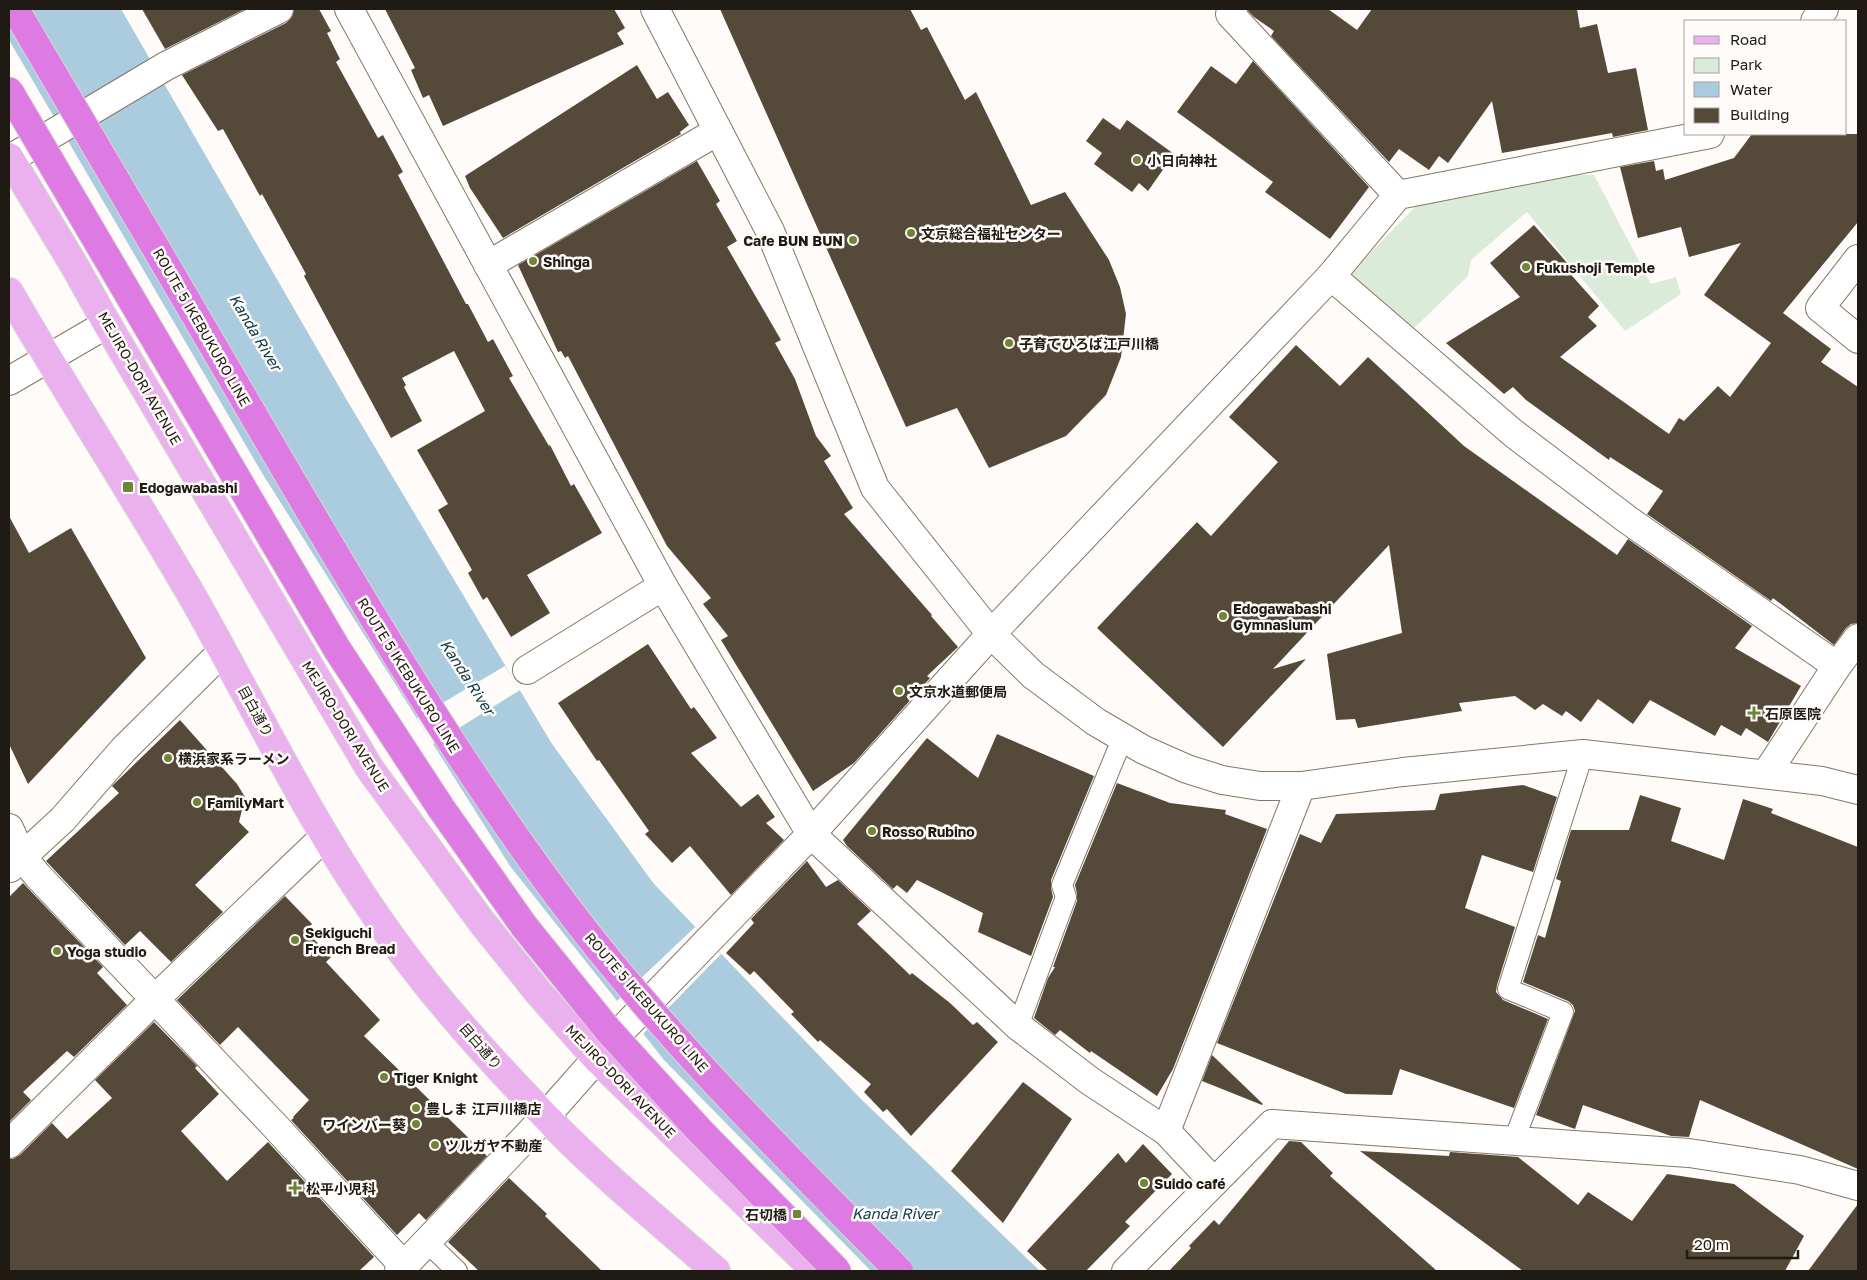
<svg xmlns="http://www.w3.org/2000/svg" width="1867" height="1280" font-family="'Golos Text','Noto Sans JP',sans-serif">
<rect width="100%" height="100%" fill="#fefbf8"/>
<path fill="#daebda" d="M1555 175H1594L1651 284 1676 277 1681 294 1625 331 1527 212 1471 260 1468 276 1412 330 1347 277 1417 205Z"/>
<path fill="#abccde" d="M9 9H121L345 397 552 744 654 884 860 1098 1040 1271H871L664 1060 510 866 262 473 9 40Z"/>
<g fill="#fefbf8">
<path d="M505 666 520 690 433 744 417 718Z"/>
<path d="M695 927 721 954 643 1034 617 1001Z"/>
</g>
<g fill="#55493a">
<path d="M142 9H245L165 49Z"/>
<path d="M294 9H319L331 31 327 33 340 59 336 62 378 138 383 135 403 172 398 175 466 304H468L488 342 493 339 513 376 509 378 549 446 550 445 571 486 574 484 602 533 527 575 550 613 511 637 487 597 483 600 468 573 472 570 438 510 448 504 417 450 485 411 454 351 402 378 406 385 404 387 422 421 391 438 304 276 306 274 262 194 260 196 223 129 218 131 182 75 286 23 292 17Z"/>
<path d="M385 9H614L625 28 617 33 624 44 443 126 429 95 423 98 411 70 415 68Z"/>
<path d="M720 9H910L921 30 927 27 965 100 976 92 1031 205 1065 192 1109 260 1120 287 1126 314 1121 357 1106 395 1066 436 989 468 957 408 906 427Z"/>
<path d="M1249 9H1328L1357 30 1372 9H1577L1580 28 1597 24 1608 73 1636 68 1648 130 1613 137 1612 133 1502 153 1492 101 1448 163 1439 156 1429 170 1399 149 1389 162 1271 36 1274 31 1254 17 1248 11Z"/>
<path d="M1253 61 1369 187 1330 239 1265 192 1273 182 1177 112 1211 66 1236 84Z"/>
<path d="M637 65 657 99 668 92 689 125 680 132 681 134 503 238 470 188 465 176Z"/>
<path d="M1103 118 1120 130 1127 120 1174 154 1148 191 1139 183 1132 192 1094 164 1102 153 1086 141Z"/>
<path d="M1752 134H1858V222L1783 313 1831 349 1821 362 1858 387V623L1851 624 1846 628 1834 645 1773 598 1771 601 1647 514 1663 491 1610 457 1609 460 1526 400 1513 387 1504 394 1446 343 1520 297 1490 263 1534 225 1569 265 1565 268 1599 306 1588 317 1597 326 1560 357 1669 434 1679 418 1684 421 1718 386 1730 397 1771 343 1704 295 1741 243 1689 257 1681 227 1638 238 1620 167 1654 161 1656 171 1663 169 1665 180 1734 158Z"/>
<path d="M697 161 720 201 716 204 737 241 727 247 781 340 775 343 795 379 816 436 831 456 824 461 853 508 844 514 932 615 931 616 958 647 927 676 930 678 854 763 813 791 721 640 728 636 703 604 711 598 667 546 568 356 565 358 561 351 558 352 518 265Z"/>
<path d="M1296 345 1340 386 1368 357 1464 446 1617 555 1628 539 1752 626 1735 648 1801 686 1768 742 1746 728 1741 736 1721 725 1715 736 1650 700 1633 724 1598 699 1581 722 1566 711 1562 716 1543 704 1535 710 1515 696 1459 703 1462 711 1358 728 1355 719 1336 720 1327 654 1402 633 1389 545 1273 669 1306 659 1223 747 1097 628 1197 522 1211 536 1278 462 1229 417Z"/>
<path d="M9 516 29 553 71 528 146 658 28 784 9 744Z"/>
<path d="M648 644 691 709 694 707 717 738 691 753 741 807 758 794 775 817 766 823 784 840 731 895 690 846 672 863 645 834 649 831 599 760 597 761 558 703Z"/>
<path d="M180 720 237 784 245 797 239 822 249 832 195 885 223 912 171 962 140 931 125 945 46 861 119 793 112 786Z"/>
<path d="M997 734 1094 776 1051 880V888L1053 897 1031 956 978 932 983 913 917 880 907 893 897 885 893 889 847 846 843 840 927 738 978 778Z"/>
<path d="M1117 783 1170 803 1226 810 1225 814 1267 829 1173 1069 1157 1096 1091 1051 1090 1053 1060 1030 1055 1035 1034 1018 1048 978 1055 967H1053L1077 901V894L1075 885Z"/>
<path d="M1523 785 1557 797 1533 872 1482 855 1465 908 1515 927 1497 985 1496 992 1503 1000 1548 1019 1514 1108 1400 1069 1392 1095 1346 1094 1217 1043 1300 834 1321 843 1336 814 1435 810 1440 794Z"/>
<path d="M1640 795 1681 808 1671 841 1724 860 1743 799 1773 809 1771 813 1858 847V1169L1700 1100 1689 1137 1671 1136 1583 1105 1575 1129 1536 1115 1575 1011 1573 1005 1568 1001 1523 982 1538 935 1545 938 1561 881 1556 879 1571 830H1629Z"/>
<path d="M807 861 826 887 838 880 871 911 857 924 910 975 912 973 950 1003 973 1025 977 1022 998 1042 911 1136 887 1109 883 1112 864 1092 871 1084 820 1040 818 1042 791 1014 794 1012 754 971 750 975 726 953 754 923 751 919Z"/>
<path d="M23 883 103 967 97 973 127 1005 74 1057 67 1051 23 1092 31 1100 9 1122V897Z"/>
<path d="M285 896 312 924 306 931 331 957 326 962 380 1020 364 1036 487 1156 426 1220 419 1213 397 1235 291 1120 294 1118 293 1117 309 1100 238 1027 220 1045 177 1000Z"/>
<path d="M154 1022 197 1066 195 1068 219 1094 181 1131 227 1181 268 1142 374 1257 359 1271H9V1159H13L20 1155 52 1123 67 1139 112 1098 95 1080Z"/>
<path d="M1212 1055 1263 1104 1262 1105 1202 1081Z"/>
<path d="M1023 1082 1072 1119 1003 1223 951 1171Z"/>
<path d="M1289 1141 1301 1142 1333 1173 1330 1176 1437 1271H1169L1191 1248 1189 1246 1214 1220 1219 1225Z"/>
<path d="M1143 1144 1172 1174 1125 1222 1130 1226 1086 1271H1048L1027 1251 1118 1153 1126 1163Z"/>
<path d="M1360 1151 1449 1156 1450 1152 1518 1157 1578 1205 1588 1192 1632 1221 1667 1174 1734 1184 1804 1236 1785 1271H1523Z"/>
<path d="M509 1178 547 1214 545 1216 602 1271H479L448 1242Z"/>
<path d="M1858 1204V1271H1808Z"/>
</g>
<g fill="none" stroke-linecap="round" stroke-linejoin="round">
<g stroke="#847767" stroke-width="22">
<g id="service">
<path d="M1018 1026 1066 897 1062 885 1123 737"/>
<path d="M1514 1140 1563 1012 1508 989 1583 754"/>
<path d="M428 1243 457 1271"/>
</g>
</g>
<g stroke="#847767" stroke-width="30">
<g id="minor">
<path d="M349 9 663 586 811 834 1018 1026 1090 1081 1166 1131 1214 1182"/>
<path d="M1233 9 1230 14 1398 195"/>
<path d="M1815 21 1824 9"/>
<path d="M10 159 166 66 279 9"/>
<path d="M1858 259 1820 308 1858 339"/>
<path d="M488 265 718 131"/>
<path d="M1331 276 1513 433 1628 520 1837 666"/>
<path d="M9 381 107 324"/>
<path d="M527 670 663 586"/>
<path d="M1766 774 1837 666 1858 638"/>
<path d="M9 828 22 857 38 876 275 1126 404 1266"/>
<path d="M10 868 63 819 123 750 222 652"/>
<path d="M1166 1131 1301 786"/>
<path d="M9 1144 155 999 324 837"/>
<path d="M399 1271 545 1117 620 1032 811 834 991 634 1331 276 1398 195 1710 134"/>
<path d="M1126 1271 1272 1124 1689 1153 1800 1170 1858 1186"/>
</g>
</g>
<g stroke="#847767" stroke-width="30">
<path id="tertiary" d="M655 9 770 231 875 488 991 634 1033 675 1096 722 1144 750 1187 769 1222 780 1260 786H1301L1403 772 1583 754 1822 781 1858 790"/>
</g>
<g stroke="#d7d6d5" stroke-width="30">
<g id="primary">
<path d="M9 157 74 265 107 324 370 769 481 921 538 992 597 1059 816 1271"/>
<path d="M9 292C69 396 135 497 195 601 260 716 317 837 396 944 440 1004 492 1062 544 1115 597 1171 658 1220 716 1271"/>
</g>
</g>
<use href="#service" stroke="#fff" stroke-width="20"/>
<use href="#minor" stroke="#fff" stroke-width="28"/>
<use href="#tertiary" stroke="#fff" stroke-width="28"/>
<use href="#primary" stroke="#ebb0ee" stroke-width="28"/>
<g stroke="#d7d6d5" stroke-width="30" stroke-linecap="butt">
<g id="motorway-bridge">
<path d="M15 9C102 156 189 304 275 452 364 604 454 756 559 897 660 1033 781 1151 899 1271"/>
<path d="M9 91 337 649 441 808 524 926 608 1030 700 1131 837 1271"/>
</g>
</g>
<use href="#motorway-bridge" stroke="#dd7be3" stroke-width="28"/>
</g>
<g fill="#6f8436" stroke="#fefbf8" stroke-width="2">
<circle cx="1137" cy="160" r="5"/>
<circle cx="911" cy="233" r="5"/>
<circle cx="853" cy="240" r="5"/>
<circle cx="533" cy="261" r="5"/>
<circle cx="1526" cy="267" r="5"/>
<circle cx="1009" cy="343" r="5"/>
<rect x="122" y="481" width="12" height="12" rx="2.5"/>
<circle cx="1223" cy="616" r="5"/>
<circle cx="899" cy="691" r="5"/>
<path d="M1751.5 705.5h5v5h5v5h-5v5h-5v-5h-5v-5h5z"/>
<circle cx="168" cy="758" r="5"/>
<circle cx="197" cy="802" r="5"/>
<circle cx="872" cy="831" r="5"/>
<circle cx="295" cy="940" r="5"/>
<circle cx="57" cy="951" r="5"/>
<circle cx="384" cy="1077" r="5"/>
<circle cx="416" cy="1108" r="5"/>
<circle cx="416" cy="1124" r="5"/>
<circle cx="435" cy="1145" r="5"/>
<circle cx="1144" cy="1183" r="5"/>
<path d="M292.5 1180.5h5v5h5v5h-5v5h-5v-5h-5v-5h5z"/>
<rect x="792" y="1209" width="10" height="10" rx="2.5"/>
</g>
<g text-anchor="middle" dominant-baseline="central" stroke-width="5" stroke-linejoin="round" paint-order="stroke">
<g font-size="14" font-weight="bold" fill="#201a14" stroke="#fefbf8" text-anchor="start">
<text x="1147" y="160">小日向神社</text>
<text x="921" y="233">文京総合福祉センター</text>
<text x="843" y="240" text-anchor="end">Cafe BUN BUN</text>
<text x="543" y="261">Shinga</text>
<text x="1536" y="267">Fukushoji Temple</text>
<text x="1019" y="343">子育てひろば江戸川橋</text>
<text x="139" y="487">Edogawabashi</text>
<text x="1233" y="608">Edogawabashi<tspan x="1233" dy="16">Gymnasium</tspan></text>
<text x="909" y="691">文京水道郵便局</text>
<text x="1765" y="713">石原医院</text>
<text x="178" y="758">横浜家系ラーメン</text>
<text x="207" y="802">FamilyMart</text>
<text x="882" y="831">Rosso Rubino</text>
<text x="305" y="932">Sekiguchi<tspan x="305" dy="16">French Bread</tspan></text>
<text x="67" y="951">Yoga studio</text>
<text x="394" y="1077">Tiger Knight</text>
<text x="426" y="1108">豊しま 江戸川橋店</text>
<text x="406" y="1124" text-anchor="end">ワインバー葵</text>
<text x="445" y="1145">ツルガヤ不動産</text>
<text x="1154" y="1183">Suido café</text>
<text x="306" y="1188">松平小児科</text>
<text x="787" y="1214" text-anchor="end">石切橋</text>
</g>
<g font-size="14" fill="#201a14" stroke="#fefbf8">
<text transform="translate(202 327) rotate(60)">ROUTE 5 IKEBUKURO LINE</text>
<text transform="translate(140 378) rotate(60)">MEJIRO-DORI AVENUE</text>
<text transform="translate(409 675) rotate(58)">ROUTE 5 IKEBUKURO LINE</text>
<text transform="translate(256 711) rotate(61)">目白通り</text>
<text transform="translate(346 726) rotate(58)">MEJIRO-DORI AVENUE</text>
<text transform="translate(647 1002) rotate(49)">ROUTE 5 IKEBUKURO LINE</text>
<text transform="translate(481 1046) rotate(49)">目白通り</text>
<text transform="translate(621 1081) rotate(46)">MEJIRO-DORI AVENUE</text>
</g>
<g font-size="15" font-style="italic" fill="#0b3a4d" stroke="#fefbf8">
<text transform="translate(256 332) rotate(59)">Kanda River</text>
<text transform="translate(468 677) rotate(57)">Kanda River</text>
<text x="895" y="1213">Kanda River</text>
</g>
</g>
<rect width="1867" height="1280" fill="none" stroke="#201a14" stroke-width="20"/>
<rect x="1684" y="20" width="162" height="115" fill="#fefbf8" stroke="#a5a19d"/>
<rect x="1694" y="36" width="25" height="8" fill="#ebb0ee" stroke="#a5a19d"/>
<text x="1730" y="45" font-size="15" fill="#201a14">Road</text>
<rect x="1694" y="58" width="25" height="15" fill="#daebda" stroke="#a5a19d"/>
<text x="1730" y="70" font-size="15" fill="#201a14">Park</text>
<rect x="1694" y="82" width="25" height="15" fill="#abccde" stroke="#a5a19d"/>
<text x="1730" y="95" font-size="15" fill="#201a14">Water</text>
<rect x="1694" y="108" width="25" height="15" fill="#55493a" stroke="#a5a19d"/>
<text x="1730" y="120" font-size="15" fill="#201a14">Building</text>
<path d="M1687 1250v8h111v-8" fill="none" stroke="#201a14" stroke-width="2.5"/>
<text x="1694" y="1250" font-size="15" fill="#201a14" stroke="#fefbf8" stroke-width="4" paint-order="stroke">20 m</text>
</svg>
